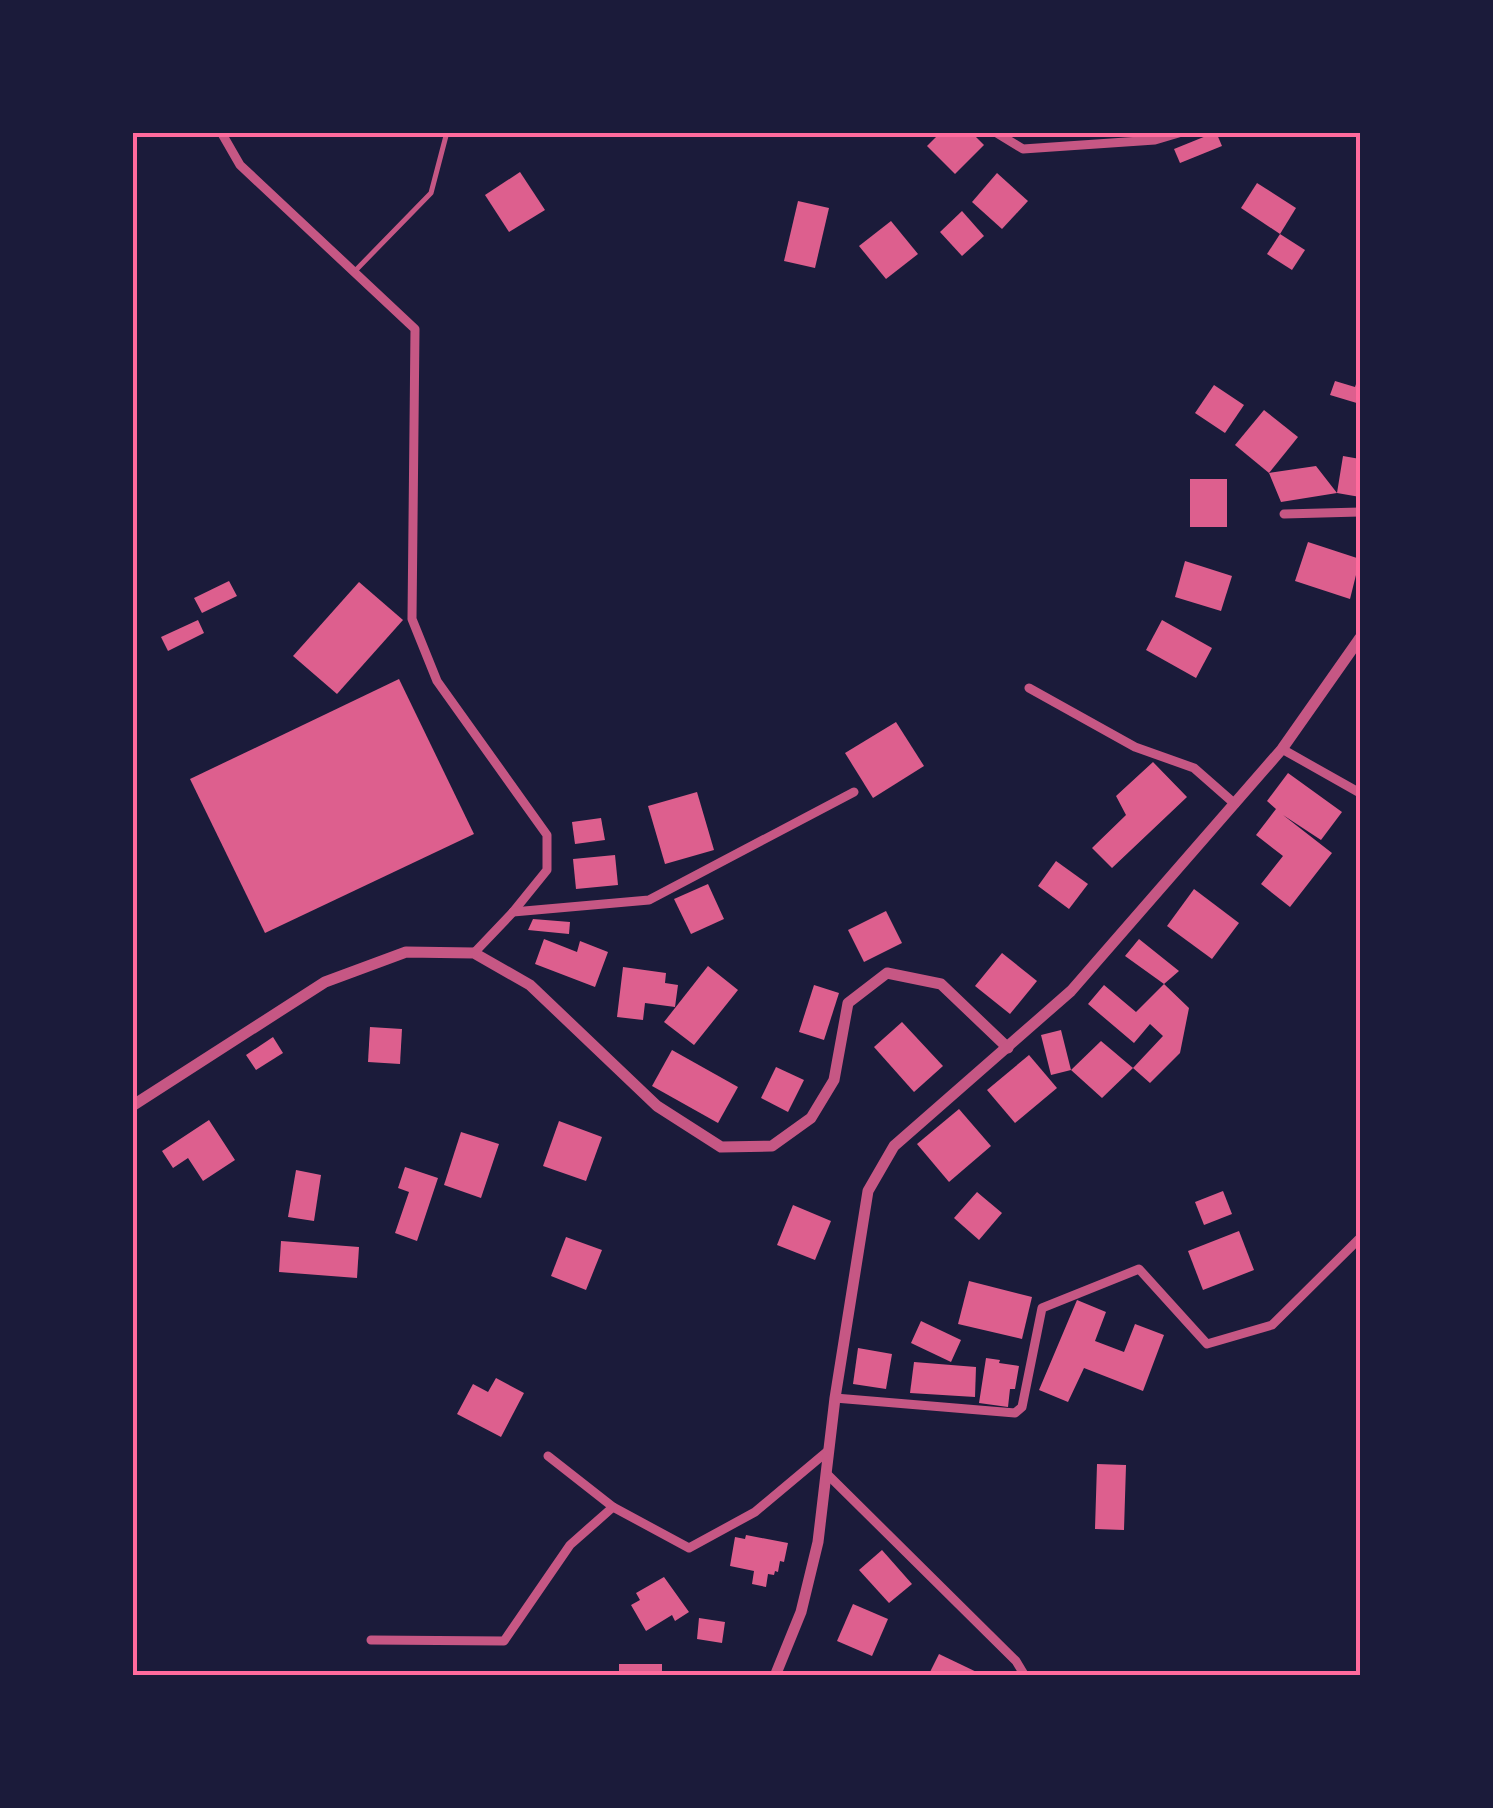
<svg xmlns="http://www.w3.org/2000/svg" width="1493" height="1808" font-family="'DejaVu Sans',sans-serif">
<rect width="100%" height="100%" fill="#1b1b3a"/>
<g fill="#dd5f8e">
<path d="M941 132H971L984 145 955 174 927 146Z"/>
<path d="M1216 132 1222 146 1180 163 1174 149Z"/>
<path d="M520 172 545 210 509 232 485 195Z"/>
<path d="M997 173 1028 201 1002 229 972 202Z"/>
<path d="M1257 183 1296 208 1280 234 1241 208Z"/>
<path d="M798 201 829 208 815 268 784 261Z"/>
<path d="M962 211 984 236 962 256 940 232Z"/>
<path d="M891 221 918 254 886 279 859 246Z"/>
<path d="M1280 234 1305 250 1292 270 1267 254Z"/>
<path d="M1360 373V404L1330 395 1335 381 1355 387Z"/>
<path d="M1214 385 1244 405 1225 433 1195 413Z"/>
<path d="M1264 410 1298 437 1269 473 1235 445Z"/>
<path d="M1343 456 1360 459V497L1337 493 1281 502 1269 473 1316 466 1337 493Z"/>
<rect x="1190" y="479" width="37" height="48"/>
<path d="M1308 542 1360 559 1350 599 1295 581Z"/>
<path d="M1185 561 1232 576 1221 611 1175 597Z"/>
<path d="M229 581 237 596 202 613 194 598Z"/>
<path d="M359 582 403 620 337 694 293 656Z"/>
<path d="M198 620 204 633 168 651 161 637Z"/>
<path d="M1162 620 1212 648 1196 678 1146 650Z"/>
<path d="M399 679 474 834 265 933 190 779Z"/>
<path d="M896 722 924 766 873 798 845 753Z"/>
<path d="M1153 762 1187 797 1112 868 1092 848 1126 815 1116 796Z"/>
<path d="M1288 773 1342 812 1321 840 1283 815 1332 853 1290 907 1261 884 1283 856 1256 835 1276 809 1267 801Z"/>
<path d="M697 792 714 850 665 864 648 806Z"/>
<path d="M601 818 605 840 575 844 572 822Z"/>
<path d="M615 855 618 885 576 889 573 859Z"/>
<path d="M1056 861 1088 884 1069 909 1038 886Z"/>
<path d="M708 884 724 919 691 934 674 899Z"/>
<path d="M1194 889 1239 923 1212 959 1167 926Z"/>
<path d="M886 911 902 943 864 962 848 930Z"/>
<path d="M533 919 570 922 569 934 528 930Z"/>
<path d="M544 939 577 952 580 941 608 952 595 987 535 964Z"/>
<path d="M1139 939 1179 971 1164 984 1125 956Z"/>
<path d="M1002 953 1037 981 1010 1014 975 986Z"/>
<path d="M708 966 738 990 694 1045 664 1022Z"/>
<path d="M623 967 666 973 665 983 678 985 675 1007 645 1003 643 1020 617 1017Z"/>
<path d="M1164 984 1189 1008 1180 1053 1150 1083 1133 1068 1163 1036 1150 1024 1134 1043 1088 1004 1104 985 1136 1012Z"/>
<path d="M814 985 839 993 824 1040 799 1032Z"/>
<path d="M902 1022 943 1066 914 1092 874 1047Z"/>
<path d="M370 1027 402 1029 400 1064 368 1062Z"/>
<path d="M1061 1030 1071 1070 1051 1075 1041 1035Z"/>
<path d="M273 1037 283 1053 256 1070 246 1055Z"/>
<path d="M1101 1041 1133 1068 1102 1098 1071 1070Z"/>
<path d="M672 1050 738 1087 718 1123 652 1086Z"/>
<path d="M1029 1055 1057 1088 1015 1123 987 1090Z"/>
<path d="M776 1067 804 1080 788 1112 761 1098Z"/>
<path d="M959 1109 991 1146 949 1182 917 1144Z"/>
<path d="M209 1120 235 1160 203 1181 188 1158 173 1168 162 1151Z"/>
<path d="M559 1121 602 1137 586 1181 543 1166Z"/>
<path d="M461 1132 499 1144 481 1198 444 1185Z"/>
<path d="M405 1167 438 1178 417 1241 395 1233 409 1192 398 1188Z"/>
<path d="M296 1170 321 1175 314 1221 288 1217Z"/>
<path d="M1223 1191 1232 1214 1204 1225 1195 1202Z"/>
<path d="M977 1192 1002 1213 979 1240 954 1218Z"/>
<path d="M793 1205 831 1221 815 1260 777 1245Z"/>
<path d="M1239 1231 1254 1270 1203 1290 1188 1251Z"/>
<path d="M566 1237 602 1250 586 1290 551 1276Z"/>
<path d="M281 1241 359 1247 357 1278 279 1272Z"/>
<path d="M969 1281 1032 1297 1022 1339 958 1324Z"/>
<path d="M1077 1300 1106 1312 1095 1341 1124 1352 1135 1324 1164 1335 1143 1391 1084 1368 1068 1402 1039 1390Z"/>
<path d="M921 1321 961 1340 951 1362 911 1343Z"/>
<path d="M858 1348 892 1354 886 1389 853 1384Z"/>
<path d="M986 1358 1000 1360 999 1363 1019 1366 1015 1389H1010L1008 1407 979 1403Z"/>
<path d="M914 1362 976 1367 975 1397 910 1393Z"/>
<path d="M496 1378 524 1393 501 1437 457 1414 473 1384 488 1392Z"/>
<path d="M1097 1464 1126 1465 1124 1530 1095 1529Z"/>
<path d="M746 1535 788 1543 784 1562 780 1561 778 1572 775 1571 774 1575 768 1574 766 1587 752 1584 754 1571 730 1566 735 1537 745 1539Z"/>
<path d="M882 1550 912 1584 889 1603 859 1570Z"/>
<path d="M664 1577 689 1612 675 1621 672 1615 646 1631 631 1605 640 1600 636 1593Z"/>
<path d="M853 1604 888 1619 872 1656 837 1641Z"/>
<path d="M699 1618 725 1622 722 1643 697 1639Z"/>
<path d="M939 1654 985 1676H928Z"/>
<rect x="619" y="1664" width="43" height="12"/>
</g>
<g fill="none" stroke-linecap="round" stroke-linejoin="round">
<path stroke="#c65784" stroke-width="5" d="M354 272 431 193 447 132"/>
<g stroke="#c65784" stroke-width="9">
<path d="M221 132 240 165 415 329 412 619 437 681 547 835V870L513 912 474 953"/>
<path d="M995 132 1023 149 1155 140 1182 132"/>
<path d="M1284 514 1360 512"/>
<path d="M1029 688 1135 747 1194 768 1235 804"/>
<path d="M1282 749 1360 793"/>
<path d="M513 912 649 900 854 792"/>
<path d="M835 1398 1015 1413 1022 1407 1042 1308 1139 1269 1207 1344 1272 1325 1360 1238"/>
<path d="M548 1456 613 1507 689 1548 755 1512 829 1450"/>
<path d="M826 1473 1016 1661 1025 1676"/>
<path d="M371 1640 504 1641 570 1545 613 1507"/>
</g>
<g stroke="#c65784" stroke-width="11">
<path d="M132 1106 325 982 406 952 474 953 530 985 657 1106 721 1147 772 1146 811 1118 834 1080 848 1003 887 973 941 984 1008 1048"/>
<path d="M775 1676 801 1612 818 1542 835 1398 868 1191 894 1146 1071 991 1282 749 1360 638"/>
</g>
</g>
<rect width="1493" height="1808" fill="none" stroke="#1b1b3a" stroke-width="270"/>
<rect x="135" y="135" width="1223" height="1538" fill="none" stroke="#ff6b9d" stroke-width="4"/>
</svg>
